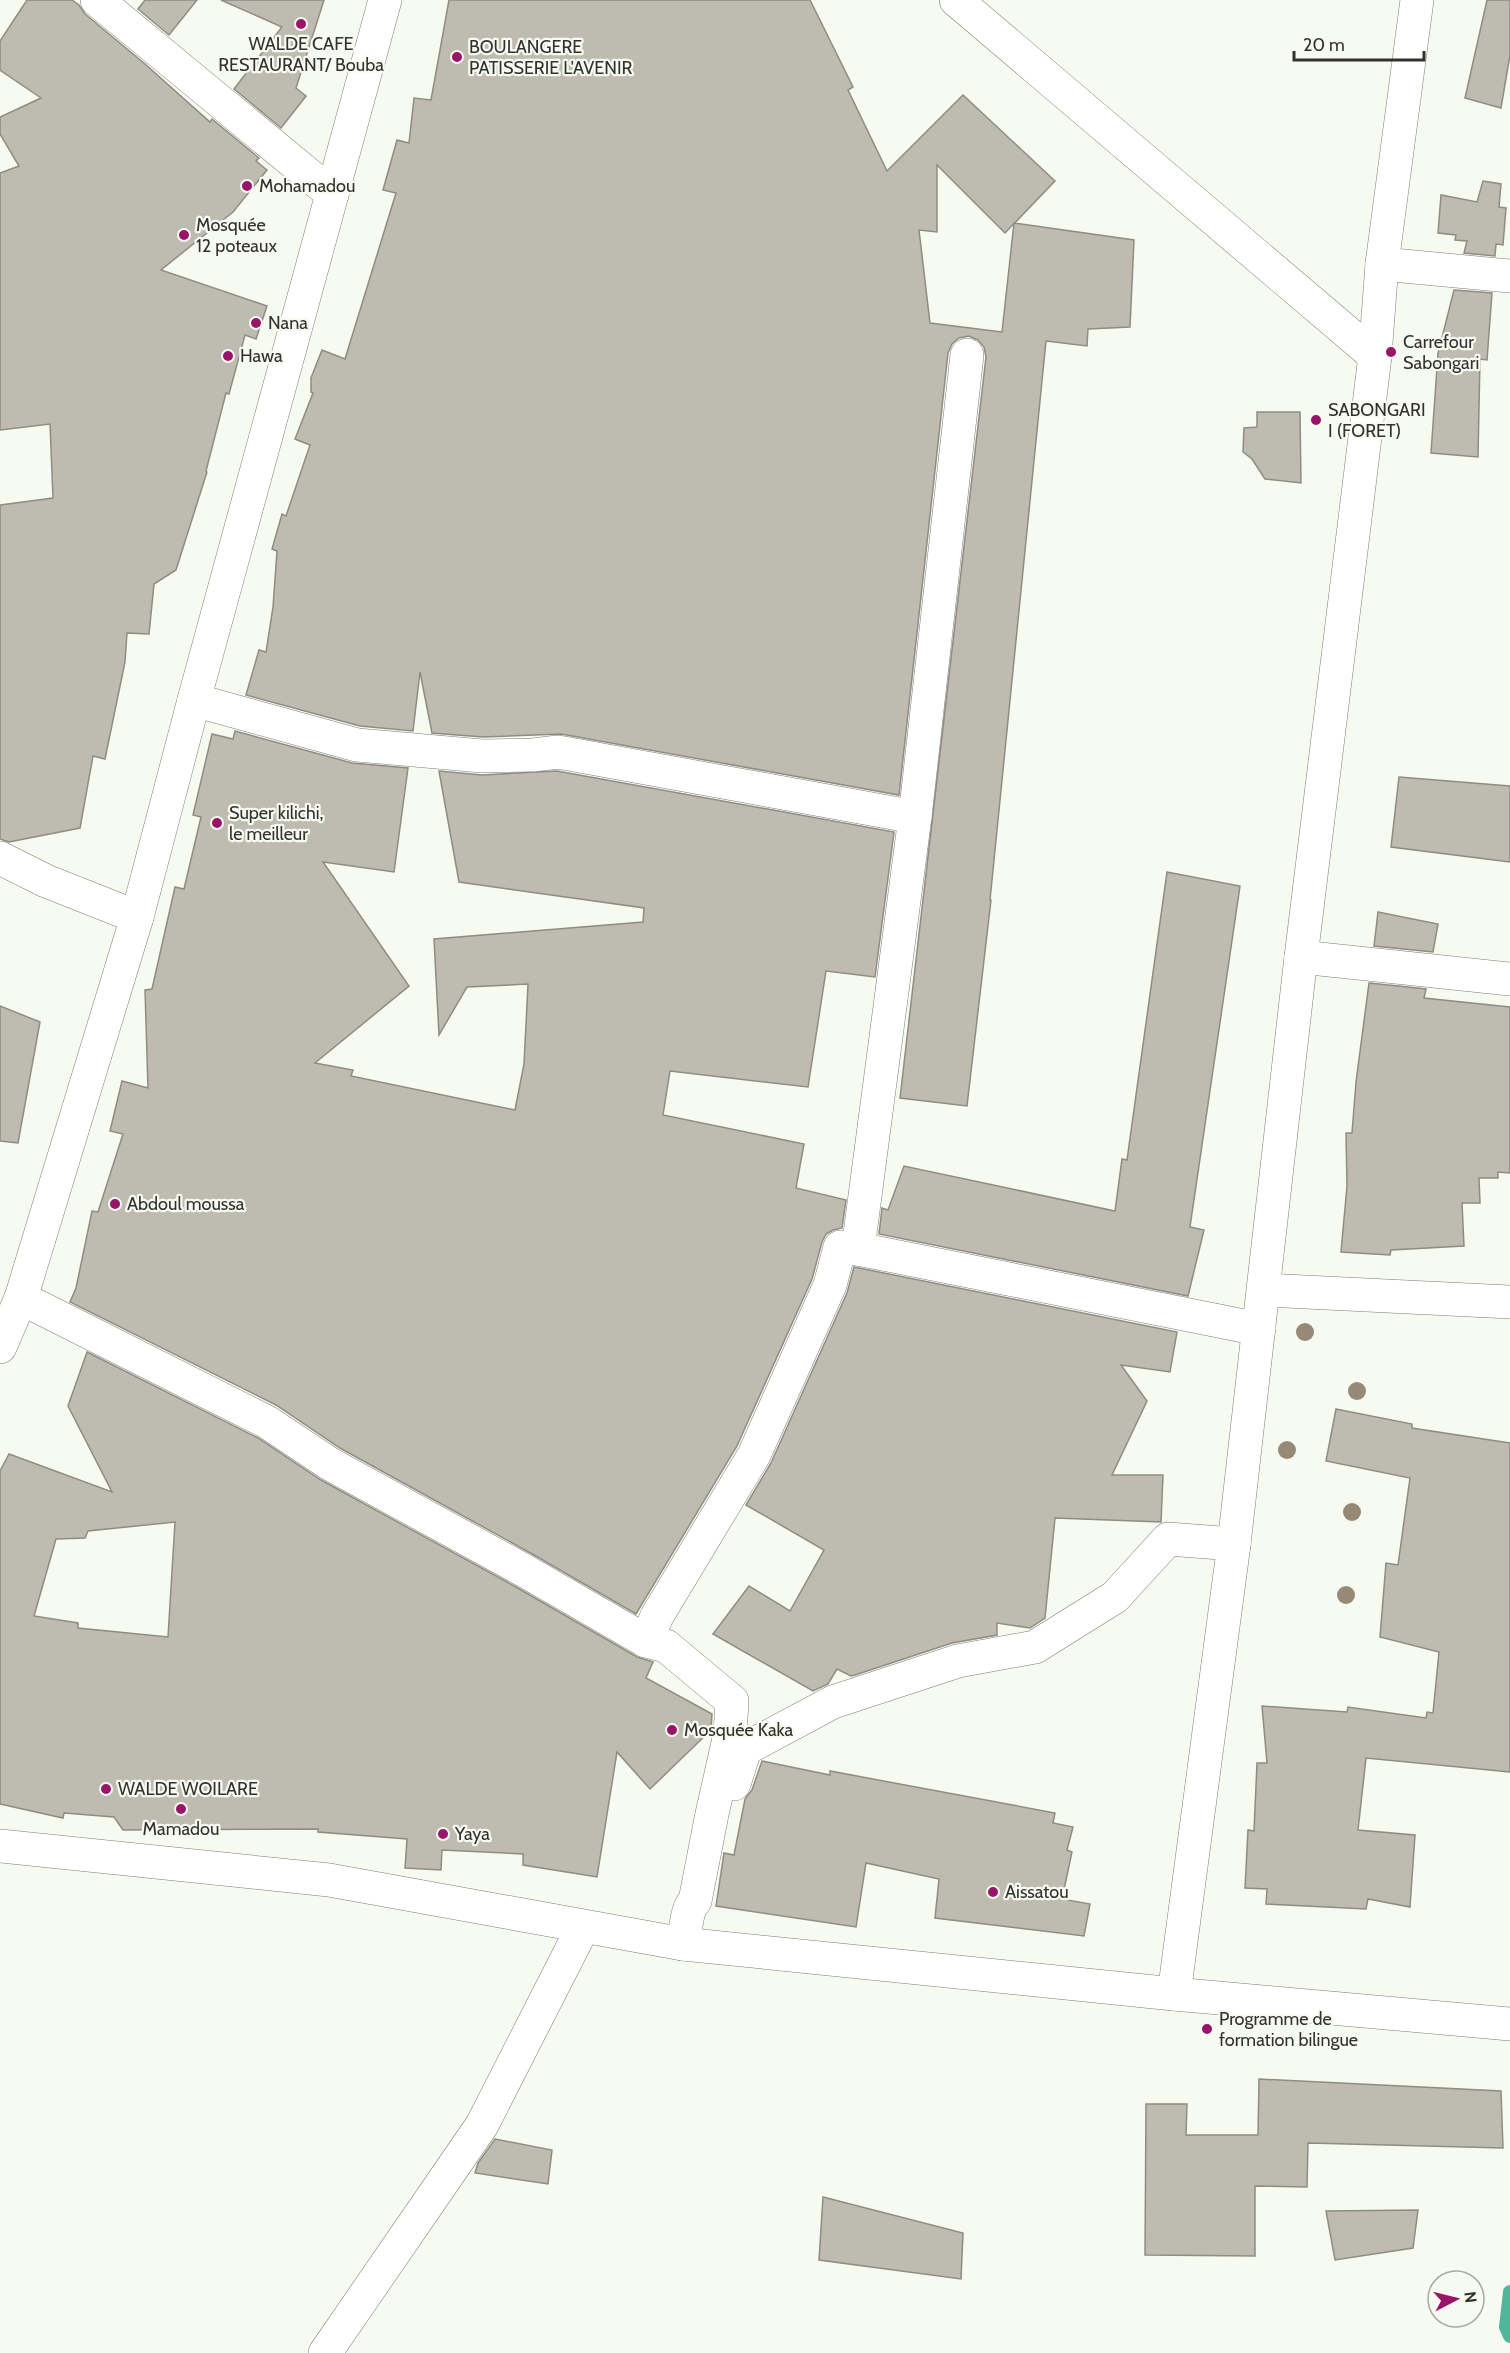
<svg xmlns="http://www.w3.org/2000/svg" width="1510" height="2353" font-family="Cabin,sans-serif">
<rect width="100%" height="100%" fill="#f7faf0"/>
<g fill="none" stroke-linecap="round" stroke-linejoin="round">
<path stroke="#50b59a" stroke-width="14" d="M1510 2292 1506 2327 1510 2336"/>
</g>
<g fill="#bebbb1" stroke="#8f8c83" stroke-width="1.5" fill-rule="evenodd">
<path d="M27 0H72L79 5 85 14 145 64 210 122 212 119 259 158 256 161 267 170 233 212 161 270 267 306 256 339 245 335 229 394 226 393 206 471 207 472 176 570 154 584 149 634 127 633 125 662 105 759 93 756 80 828 9 842 0 839V505L53 498 50 424 0 430V173L19 166 0 134V117L41 98 0 70V41Z"/>
<path d="M145 0H197L169 35 138 9Z"/>
<path d="M221 0H324L296 88 306 96 281 128 234 89 282 27Z"/>
<path d="M449 0H810L853 87 848 90 887 171 963 95 1055 181 1005 233 937 165V232L919 230 930 323 1002 332 1014 223 1134 240 1130 327 1088 329 1087 346 1046 341 990 900H991L967 1106 900 1098 986 357 984 347 978 340 969 336 959 338 952 344 948 353 899 795 561 734 483 737 432 733 420 672 413 731 360 726 246 695 259 650 266 652 273 607 277 551 272 549 282 514 286 516 310 445 295 439 313 393 311 392V378L322 350 345 359 396 193 383 190 397 140 409 143 414 98 431 100Z"/>
<path d="M1487 0H1510V55L1501 108 1465 98Z"/>
<path d="M1483 181 1501 184 1499 207 1506 208 1503 245 1496 244 1495 256 1464 253 1467 241 1455 240 1456 235 1438 233 1441 195 1477 202Z"/>
<path d="M1454 290 1492 293 1487 360 1480 359 1478 457 1431 453 1438 353Z"/>
<path d="M1257 412H1300L1301 483 1265 479 1252 459 1243 452 1244 428 1257 427Z"/>
<path d="M235 731 352 763 408 768 394 872 323 862 409 986 315 1063 353 1070 351 1076 515 1110 524 1064 528 984 467 987 439 1035 434 939 643 922 644 908 459 882 439 771 482 775 557 771 894 832 875 977 826 971 808 1087 670 1071 663 1115 804 1144 796 1188 846 1200 842 1228 833 1230 826 1234 822 1242 812 1279 737 1446 636 1614 534 1555 340 1448 276 1405 70 1302 76 1288 92 1211 98 1212 123 1134 110 1131 122 1081 148 1088 145 990 152 989 175 887 184 889 201 817 193 815 212 734 233 739Z"/>
<path d="M1399 777 1510 786V862L1391 847Z"/>
<path d="M1167 872 1240 886 1190 1227 1204 1230 1188 1296 879 1234 882 1208 888 1210 904 1166 1115 1211 1122 1159 1127 1160Z"/>
<path d="M1378 912 1438 924 1433 952 1374 946Z"/>
<path d="M1369 983 1426 989 1424 998 1510 1007V1173L1498 1172V1178H1479L1480 1203H1462L1464 1246 1391 1250 1390 1255 1341 1252 1347 1186 1346 1133H1352L1356 1082Z"/>
<path d="M0 1006 40 1022 18 1143 0 1141Z"/>
<path d="M854 1267 1177 1332 1170 1372 1121 1365 1147 1401 1112 1475H1163L1161 1522 1055 1518 1045 1618 1030 1628 997 1623V1635L952 1643 855 1675 851 1676 837 1669 828 1684 813 1691 713 1634 749 1586 790 1611 824 1550 746 1505 771 1463 847 1293Z"/>
<path d="M87 1352 258 1438 321 1480 516 1587 637 1657 653 1662 646 1678 712 1714 711 1730 650 1789 617 1752 597 1877 523 1865V1854L442 1850 441 1870 405 1868 407 1839 318 1832V1829L123 1830 114 1817 64 1813 63 1818 0 1804V1471L9 1454 112 1492 68 1406ZM175 1522 168 1637 78 1628V1623L34 1616 56 1539 85 1538 88 1531Z"/>
<path d="M1336 1409 1412 1424V1428L1510 1443V1772L1366 1758 1358 1830 1415 1835 1410 1907 1368 1899 1366 1909 1266 1904 1267 1889 1245 1888 1248 1830 1254 1831 1257 1763H1267L1262 1706 1347 1712 1348 1707 1426 1718 1427 1712 1433 1713 1439 1652 1380 1637 1386 1563 1398 1565 1410 1478 1326 1461Z"/>
<path d="M762 1761 830 1775V1771L1055 1813 1053 1823 1073 1827 1067 1850 1072 1852 1062 1899 1090 1904 1084 1936 935 1918 939 1879 866 1863 856 1927 716 1906 724 1853 734 1855 745 1799 752 1790Z"/>
<path d="M1259 2079 1501 2091 1503 2148 1308 2143 1307 2187 1255 2186V2256L1145 2255 1146 2104H1187L1186 2135H1258Z"/>
<path d="M495 2139 552 2150 548 2184 475 2173 478 2163Z"/>
<path d="M823 2197 963 2233 961 2279 819 2260Z"/>
<path d="M1418 2210 1413 2248 1335 2260 1326 2211Z"/>
</g>
<g fill="none" stroke-linecap="round" stroke-linejoin="round">
<g stroke="#7b7e74" stroke-width="34">
<g id="minor">
<path d="M97 0 332 194"/>
<path d="M956 0 1375 356"/>
<path d="M1382 264 1510 276"/>
<path d="M967 355 915 817 858 1249 1259 1329"/>
<path d="M194 700 357 745 482 756 533 755 558 752 915 817"/>
<path d="M0 858 46 881 137 917"/>
<path d="M1301 957 1510 979"/>
<path d="M1264 1290 1510 1302"/>
<path d="M21 1298 267 1422 330 1464 525 1571 646 1641 666 1646 732 1701 730 1734 712 1814 695 1901C686 1908 686 1932 683 1944"/>
<path d="M0 1347 21 1298 137 917 194 700 385 0"/>
<path d="M646 1641 657 1616 754 1455 830 1285 840 1247 858 1249"/>
<path d="M734 1784 745 1749 833 1702 958 1661 1035 1647 1115 1597 1168 1539 1234 1544"/>
<path d="M1174 1994 1234 1544 1301 957 1375 356 1382 264 1417 0"/>
<path d="M325 2353 482 2125 583 1927"/>
</g>
</g>
<g stroke="#7b7e74" stroke-width="34">
<path id="major" d="M0 1846 329 1880 683 1944 1174 1994 1510 2024"/>
</g>
<use href="#minor" stroke="#fff" stroke-width="33"/>
<use href="#major" stroke="#fff" stroke-width="33"/>
</g>
<g fill="#968a77">
<circle cx="1305" cy="1332" r="9"/>
<circle cx="1357" cy="1391" r="9"/>
<circle cx="1287" cy="1450" r="9"/>
<circle cx="1352" cy="1512" r="9"/>
<circle cx="1346" cy="1595" r="9"/>
</g>
<g fill="#99156a" stroke="#f7faf0" stroke-width="2">
<circle cx="301" cy="24" r="6"/>
<circle cx="457" cy="57" r="6"/>
<circle cx="247" cy="186" r="6"/>
<circle cx="184" cy="235" r="6"/>
<circle cx="256" cy="323" r="6"/>
<circle cx="1391" cy="352" r="6"/>
<circle cx="228" cy="356" r="6"/>
<circle cx="1316" cy="420" r="6"/>
<circle cx="217" cy="823" r="6"/>
<circle cx="115" cy="1204" r="6"/>
<circle cx="672" cy="1730" r="6"/>
<circle cx="106" cy="1789" r="6"/>
<circle cx="181" cy="1809" r="6"/>
<circle cx="443" cy="1834" r="6"/>
<circle cx="993" cy="1892" r="6"/>
<circle cx="1207" cy="2029" r="6"/>
</g>
<g text-anchor="middle" dominant-baseline="central" stroke-width="4.5" stroke-linejoin="round" paint-order="stroke">
<g font-size="18" fill="#31322e" stroke="#f7faf0" text-anchor="start">
<text x="301" y="44" text-anchor="middle">WALDE CAFE<tspan x="301" dy="21">RESTAURANT/ Bouba</tspan></text>
<text x="469" y="47">BOULANGERE<tspan x="469" dy="21">PATISSERIE L'AVENIR</tspan></text>
<text x="259" y="186">Mohamadou</text>
<text x="196" y="225">Mosquée<tspan x="196" dy="21">12 poteaux</tspan></text>
<text x="268" y="323">Nana</text>
<text x="1403" y="342">Carrefour<tspan x="1403" dy="21">Sabongari</tspan></text>
<text x="240" y="356">Hawa</text>
<text x="1328" y="410">SABONGARI<tspan x="1328" dy="21">I (FORET)</tspan></text>
<text x="229" y="813">Super kilichi,<tspan x="229" dy="21">le meilleur</tspan></text>
<text x="127" y="1204">Abdoul moussa</text>
<text x="684" y="1730">Mosquée Kaka</text>
<text x="118" y="1789">WALDE WOILARE</text>
<text x="181" y="1829" text-anchor="middle">Mamadou</text>
<text x="455" y="1834">Yaya</text>
<text x="1005" y="1892">Aissatou</text>
<text x="1219" y="2019">Programme de<tspan x="1219" dy="21">formation bilingue</tspan></text>
</g>
</g>
<g transform="translate(1456 2299) rotate(83)"><circle r="28" fill="#f7faf0" stroke="#a8aaa2" stroke-width="1.5"/>
<path d="M0-4.5L10 22L0 15L-10 22Z" fill="#99156a"/>
<text y="-9" font-size="16" font-weight="bold" text-anchor="middle" fill="#31322e">N</text>
</g>
<path d="M1294 51v9h130v-9" fill="none" stroke="#31322e" stroke-width="3"/>
<text x="1303" y="51" font-size="18" fill="#31322e" stroke="#f7faf0" stroke-width="4.5" paint-order="stroke">20 m</text>
</svg>
